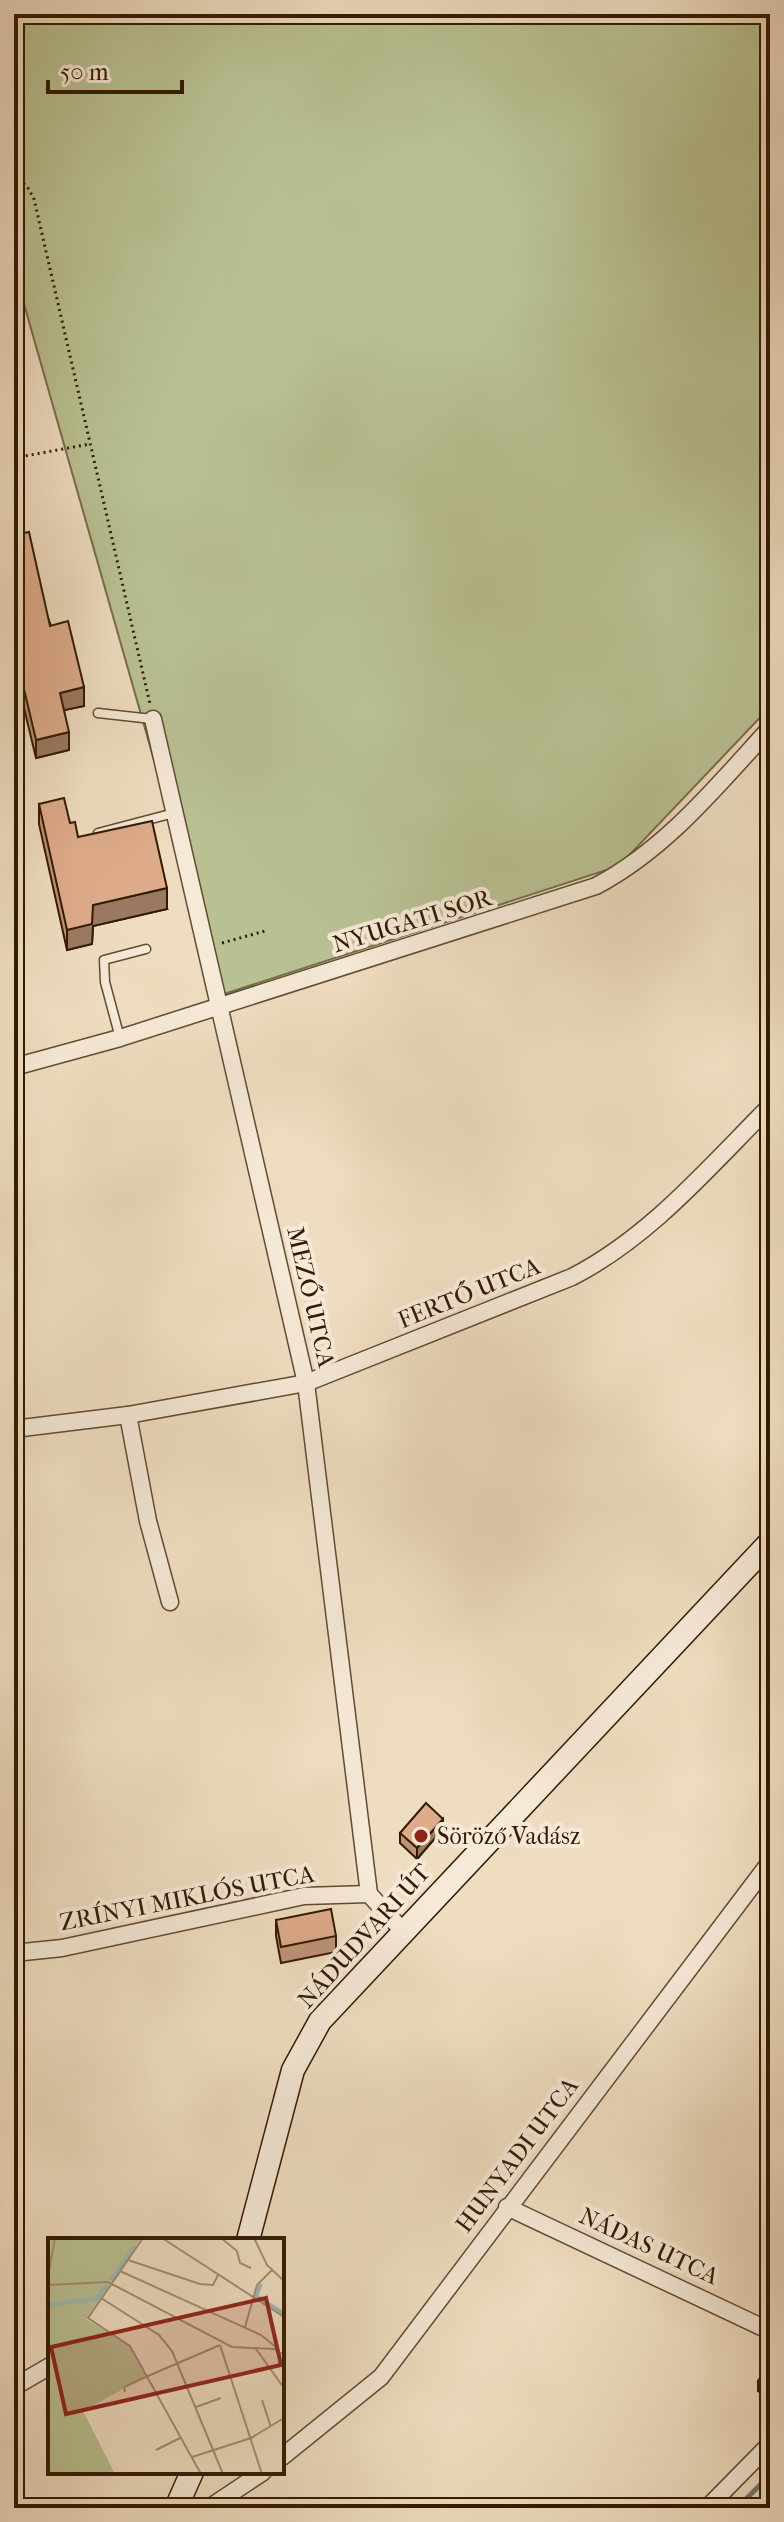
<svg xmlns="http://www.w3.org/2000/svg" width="784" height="2522" font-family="'IM FELL French Canon',serif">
<rect width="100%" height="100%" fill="#efddc1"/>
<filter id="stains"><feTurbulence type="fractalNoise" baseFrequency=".0025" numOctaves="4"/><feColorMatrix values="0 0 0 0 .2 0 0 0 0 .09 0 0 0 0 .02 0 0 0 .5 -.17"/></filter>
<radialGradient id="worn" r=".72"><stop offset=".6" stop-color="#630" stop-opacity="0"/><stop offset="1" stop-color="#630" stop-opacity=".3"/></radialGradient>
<path fill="#b9c193" stroke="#766e4a" stroke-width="2" d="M14 14H770V707L619 866 221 995 14 269Z"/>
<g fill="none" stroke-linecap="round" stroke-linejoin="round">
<path stroke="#707b6e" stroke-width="5" d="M737 2508 770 2475"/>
<g stroke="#614c30" stroke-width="11">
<g id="service">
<path d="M98 713 152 719"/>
<path d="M98 833 174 813"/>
<path d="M120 1038 105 982 104 960 146 949"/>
</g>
</g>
<g stroke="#614c30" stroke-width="19">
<g id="minor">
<path d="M153 719 306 1383 369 1894"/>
<path d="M14 1067 120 1038 596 886C666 849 717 786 770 728"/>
<path d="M128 1415 148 1521 170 1602"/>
<path d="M14 1429 128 1415 306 1383 572 1277C650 1237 708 1168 770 1106"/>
<path d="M369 1894 402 1930"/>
<path d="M14 1953 62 1948 304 1896 369 1894"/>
<path d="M507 2207 770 2331"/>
<path d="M14 2387 50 2366"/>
<path d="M282 2457 381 2377 770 1862"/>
<path d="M209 2508 263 2472"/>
<path d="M707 2508 770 2444"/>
</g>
</g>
<g stroke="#321b00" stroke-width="25">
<g id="secondary">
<path d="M248 2240 293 2070 320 2021 770 1542"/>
<path d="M176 2508 192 2472"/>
</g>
</g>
<g stroke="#321b00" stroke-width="3" stroke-dasharray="2 4" stroke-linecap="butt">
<path d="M14 176 27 186 34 199 150 704"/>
<path d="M14 458 90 444"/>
<path d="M222 943 265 931"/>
</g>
<use href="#service" stroke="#f5e9d7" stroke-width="8"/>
<use href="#minor" stroke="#f5e9d7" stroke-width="16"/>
<use href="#secondary" stroke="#f5e9d7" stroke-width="22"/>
</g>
<g fill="#bf9378" stroke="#321b00" stroke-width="2">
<path d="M14 535 84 706 64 710 69 750 36 758 14 666Z"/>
<path d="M39 804 70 823 78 837 167 909 93 926 92 944 67 950 39 824Z"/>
<path d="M443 1829 417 1859 400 1843V1833Z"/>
<path d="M276 1920 336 1936V1952L281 1963 276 1936Z"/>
<path d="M770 2363V2400L758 2391V2381Z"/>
</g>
<g fill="#9b7861" stroke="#321b00" stroke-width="2">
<path d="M84 687V706L60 711V693Z"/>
<path d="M69 732V750L36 758V740Z"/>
<path d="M167 888V909L93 926 92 944 67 950V930L93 905Z"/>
<path d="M443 1819V1829L417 1859V1848Z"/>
</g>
<g fill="#deab8b" stroke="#321b00" stroke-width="2">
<path d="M29 532 50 626 68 621 84 687 60 693 69 732 36 740 14 647V535Z"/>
<path d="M64 798 70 823 75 822 78 837 152 821 167 888 93 905 92 924 67 930 39 804Z"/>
<path d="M426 1803 443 1819 417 1848 400 1833Z"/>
<path d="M331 1909 336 1936 281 1947 276 1920Z"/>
<path d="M770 2363V2390L758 2381Z"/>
</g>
<circle fill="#8f2418" stroke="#f5e9d7" stroke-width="3" cx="421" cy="1836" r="8"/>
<g text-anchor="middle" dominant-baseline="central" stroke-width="8" stroke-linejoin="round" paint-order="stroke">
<g font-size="24" fill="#321b00" stroke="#f5e9d7">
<text transform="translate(412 921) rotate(-17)">NYUGATI SOR</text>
<text transform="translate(469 1293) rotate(-22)">FERTŐ UTCA</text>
<text transform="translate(311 1297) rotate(77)">MEZŐ UTCA</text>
<text transform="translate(187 1898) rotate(-11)">ZRÍNYI MIKLÓS UTCA</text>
<text transform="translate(364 1936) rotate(-48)">NÁDUDVARI ÚT</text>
<text transform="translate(517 2155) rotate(-53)">HUNYADI UTCA</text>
<text transform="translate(649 2246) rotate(25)">NÁDAS UTCA</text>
</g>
<g font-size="24" fill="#321b00" stroke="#f5e9d7" text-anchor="start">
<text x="437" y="1836">Söröző Vadász</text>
</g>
</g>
<g transform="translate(48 2238)">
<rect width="236" height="236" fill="#efddc1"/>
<path d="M0 0H93L38 81 80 106 99 138 35 173 67 236H0Z" fill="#b9c193"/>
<path fill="none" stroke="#9abbb7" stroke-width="4" d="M63 42 87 8M213 46 208 58 236 76M0 67 48 61 59 47"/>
<path fill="none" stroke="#a38f74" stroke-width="2" d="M95 0 40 80 82 108 153 236M114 0 236 79M173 0 189 13 192 25 203 30M206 0 219 27 236 43M80 22 152 46 165 47 170 37M72 33 213 97 229 110M0 38 7 0M0 47 60 44 184 109 226 111 236 117M53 60 111 97 124 113 175 236M197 89 209 47 224 32M172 107 214 236M208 111 236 150M77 154 76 149 100 138 172 107M214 162 223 189M148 169 173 160M108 212 132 200M144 219 203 200 236 180"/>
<path fill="#8f2418" fill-opacity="0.15" stroke="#8f2418" stroke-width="4" d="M218 60 233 127 18 176 3 109Z"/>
<rect width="236" height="236" fill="none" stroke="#321b00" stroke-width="4"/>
</g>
<rect width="784" height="2522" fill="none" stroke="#efddc1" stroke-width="48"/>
<rect x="16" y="16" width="752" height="2490" fill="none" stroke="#321b00" stroke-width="4"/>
<rect x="24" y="24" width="736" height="2474" fill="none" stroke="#321b00" stroke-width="2"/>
<path d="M48 80v12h134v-12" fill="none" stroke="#321b00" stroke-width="4"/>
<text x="60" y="80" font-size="24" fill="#321b00" stroke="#f5e9d7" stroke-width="6" paint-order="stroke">50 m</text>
<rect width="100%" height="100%" filter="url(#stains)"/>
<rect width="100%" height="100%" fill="url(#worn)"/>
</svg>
